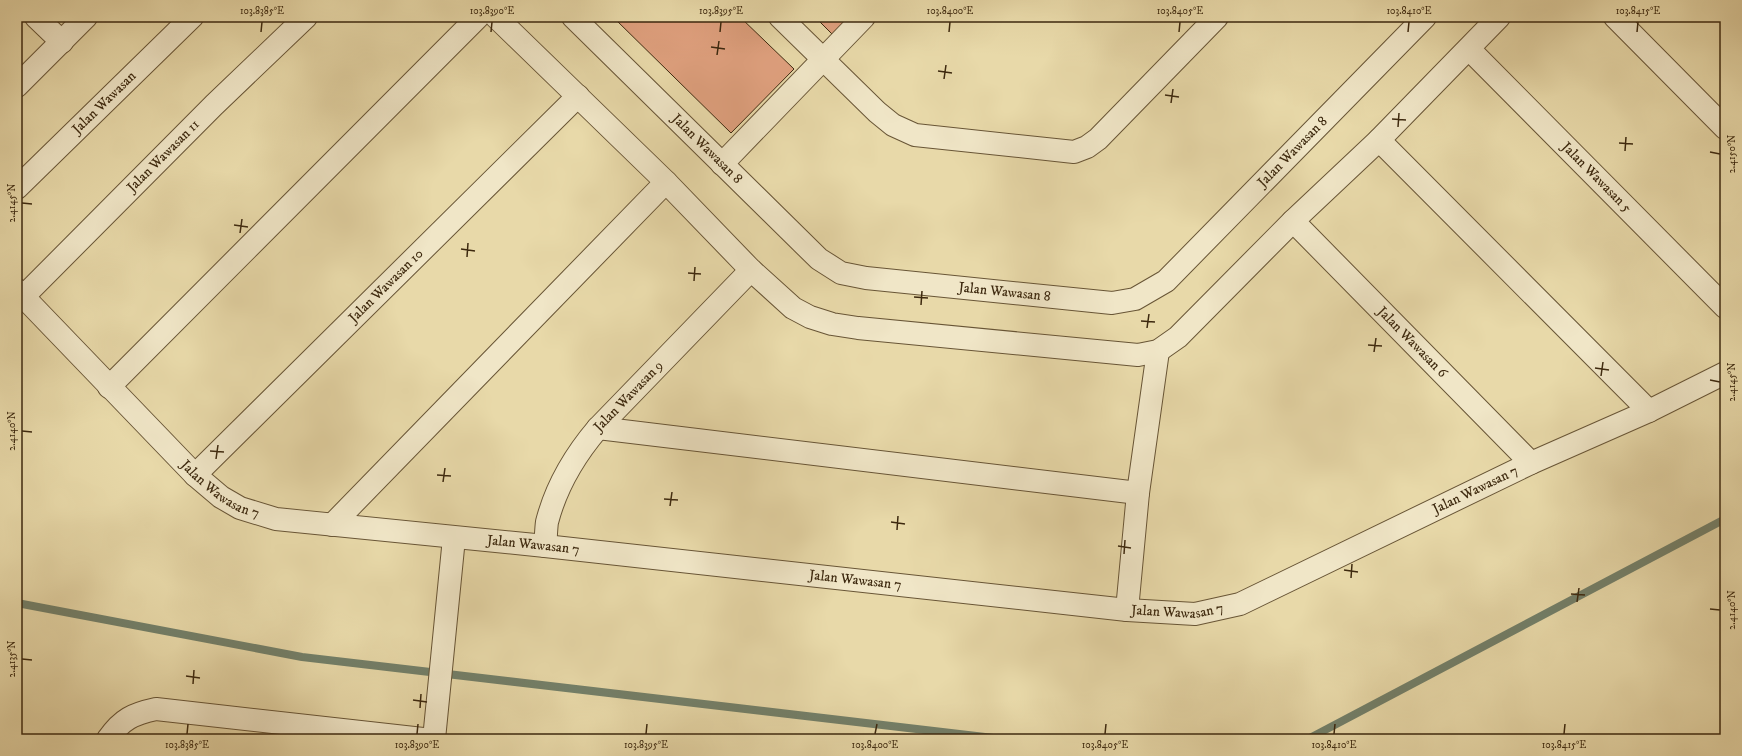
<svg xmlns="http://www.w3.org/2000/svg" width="1742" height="756" font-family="'IM FELL DW Pica',serif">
<rect width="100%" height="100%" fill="#e8d9a9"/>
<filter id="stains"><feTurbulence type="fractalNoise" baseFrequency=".005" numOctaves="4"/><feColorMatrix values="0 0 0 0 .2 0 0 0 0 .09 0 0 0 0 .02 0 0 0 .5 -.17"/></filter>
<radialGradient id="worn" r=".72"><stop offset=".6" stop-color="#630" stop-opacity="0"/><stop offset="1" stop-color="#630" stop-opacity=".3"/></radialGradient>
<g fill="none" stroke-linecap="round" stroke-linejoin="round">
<g stroke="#73806a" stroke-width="8">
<path d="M17 603 302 657 1002 739"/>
<path d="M1308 739 1725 519"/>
</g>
</g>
<g fill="#dfa07e" stroke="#3d290f">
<path d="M613 17H740L794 69 731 133Z"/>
<path d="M815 17H851L833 35Z"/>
</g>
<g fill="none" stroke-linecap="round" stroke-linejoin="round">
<g stroke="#685536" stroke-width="24">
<g id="minor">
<path d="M36 17 62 42"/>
<path d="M496 17 666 182 751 270 793 308 810 317 832 324 858 328 1138 355 1158 351 1178 337 1293 221 1379 140 1499 17"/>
<path id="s1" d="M573 17 819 259 841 273 866 278 1112 303 1135 299 1166 281 1425 17"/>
<path d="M780 17 877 112 893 125 915 135 1074 152 1087 147 1098 139 1217 17"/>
<path d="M1615 17 1725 128"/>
<path id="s2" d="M1469 49 1725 307"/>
<path d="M17 86 86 17"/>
<path d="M1379 140 1649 411"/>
<path d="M722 164 864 17"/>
<path id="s3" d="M17 188 192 17"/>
<path id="s4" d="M1293 221 1531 463"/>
<path id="s5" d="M17 290 195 475 221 497 240 508 276 519 545 546 1127 610 1195 614 1240 604 1531 463 1649 411 1725 373"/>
<path id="s6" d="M23 297 214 105 306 17"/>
<path d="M109 387 478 17"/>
<path d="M598 428 1138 493"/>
<path id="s7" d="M195 475 578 96"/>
<path d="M332 525 666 182"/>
<path id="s8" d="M545 546C546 538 546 529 547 522 556 487 575 455 598 428L751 270"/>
<path d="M1127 610 1138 493 1158 351"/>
<path d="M108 739C122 719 133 714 156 709L423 739"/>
<path d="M434 739 454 538"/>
</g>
</g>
<use href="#minor" stroke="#f0e6c7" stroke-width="22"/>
</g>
<path fill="none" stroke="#3d290f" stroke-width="1.5" d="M261 32 262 22M491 32 492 22M720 32 721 22M949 32 950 22M1179 32 1180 22M1408 32 1409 22M1637 32 1638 22M711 47 725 49M717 55 719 41M938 71 952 73M944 79 946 65M1165 95 1179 97M1171 103 1173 89M1392 119 1406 120M1398 127 1399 113M1619 143 1633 144M1625 151 1626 137M1710 152 1720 154M22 203 32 204M234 225 248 227M240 233 242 219M461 249 475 251M467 257 468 243M688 273 701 274M694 281 695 267M914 297 928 298M921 305 922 291M1141 321 1155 322M1147 328 1149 314M1368 345 1382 346M1374 352 1376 338M1595 368 1609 370M1601 376 1603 362M1710 380 1720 382M22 431 32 432M210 451 224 452M216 459 218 445M437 475 451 476M443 482 445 468M664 499 678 500M670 506 672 492M891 522 905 524M897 530 898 516M1118 546 1131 548M1124 554 1125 540M1344 570 1358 572M1351 578 1352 564M1571 594 1585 595M1577 602 1579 588M1710 609 1720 610M22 659 32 660M186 676 200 678M193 684 194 670M413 700 427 702M420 708 421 694M187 734 188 724M417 734 418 724M646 734 647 724M875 734 877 724M1105 734 1106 724M1334 734 1335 724M1564 734 1565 724"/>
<g text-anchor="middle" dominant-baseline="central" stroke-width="4" stroke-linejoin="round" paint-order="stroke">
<g font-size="14" fill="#3d290f" stroke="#f0e6c7">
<text stroke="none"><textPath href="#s3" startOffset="122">Jalan Wawasan</textPath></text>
<text stroke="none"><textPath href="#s1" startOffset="188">Jalan Wawasan 8</textPath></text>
<text stroke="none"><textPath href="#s1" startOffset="884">Jalan Wawasan 8</textPath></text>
<text stroke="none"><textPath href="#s6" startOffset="199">Jalan Wawasan 11</textPath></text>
<text stroke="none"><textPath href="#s2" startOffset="181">Jalan Wawasan 5</textPath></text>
<text stroke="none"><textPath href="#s7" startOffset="269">Jalan Wawasan 10</textPath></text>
<text stroke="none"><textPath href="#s1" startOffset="536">Jalan Wawasan 8</textPath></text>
<text stroke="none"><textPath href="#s4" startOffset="170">Jalan Wawasan 6</textPath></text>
<text stroke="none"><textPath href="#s8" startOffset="176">Jalan Wawasan 9</textPath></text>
<text stroke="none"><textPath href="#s5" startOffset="286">Jalan Wawasan 7</textPath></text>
<text stroke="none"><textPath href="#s5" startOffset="1582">Jalan Wawasan 7</textPath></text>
<text stroke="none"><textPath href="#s5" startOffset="609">Jalan Wawasan 7</textPath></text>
<text stroke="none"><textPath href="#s5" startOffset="933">Jalan Wawasan 7</textPath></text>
<text stroke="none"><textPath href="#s5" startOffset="1257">Jalan Wawasan 7</textPath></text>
</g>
</g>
<rect width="1742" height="756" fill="none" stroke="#e8d9a9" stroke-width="44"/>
<rect x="22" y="22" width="1698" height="712" fill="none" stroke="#3d290f" stroke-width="1.5"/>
<g font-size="10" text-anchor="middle" fill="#3d290f">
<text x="262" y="14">103.8385°E</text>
<text x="492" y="14">103.8390°E</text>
<text x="721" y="14">103.8395°E</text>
<text x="950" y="14">103.8400°E</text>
<text x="1180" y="14">103.8405°E</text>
<text x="1409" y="14">103.8410°E</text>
<text x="1638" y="14">103.8415°E</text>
<text transform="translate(1731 154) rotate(-90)" y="4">2.4150°N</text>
<text transform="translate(11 203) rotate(-90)" y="4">2.4145°N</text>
<text transform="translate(1731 382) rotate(-90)" y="4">2.4145°N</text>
<text transform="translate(11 431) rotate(-90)" y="4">2.4140°N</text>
<text transform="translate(1731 610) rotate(-90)" y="4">2.4140°N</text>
<text transform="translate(11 659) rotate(-90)" y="4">2.4135°N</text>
<text x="187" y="748">103.8385°E</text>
<text x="417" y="748">103.8390°E</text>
<text x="646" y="748">103.8395°E</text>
<text x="875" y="748">103.8400°E</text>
<text x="1105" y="748">103.8405°E</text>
<text x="1334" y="748">103.8410°E</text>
<text x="1564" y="748">103.8415°E</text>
</g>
<rect width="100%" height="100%" filter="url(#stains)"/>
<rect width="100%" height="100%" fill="url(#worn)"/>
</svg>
